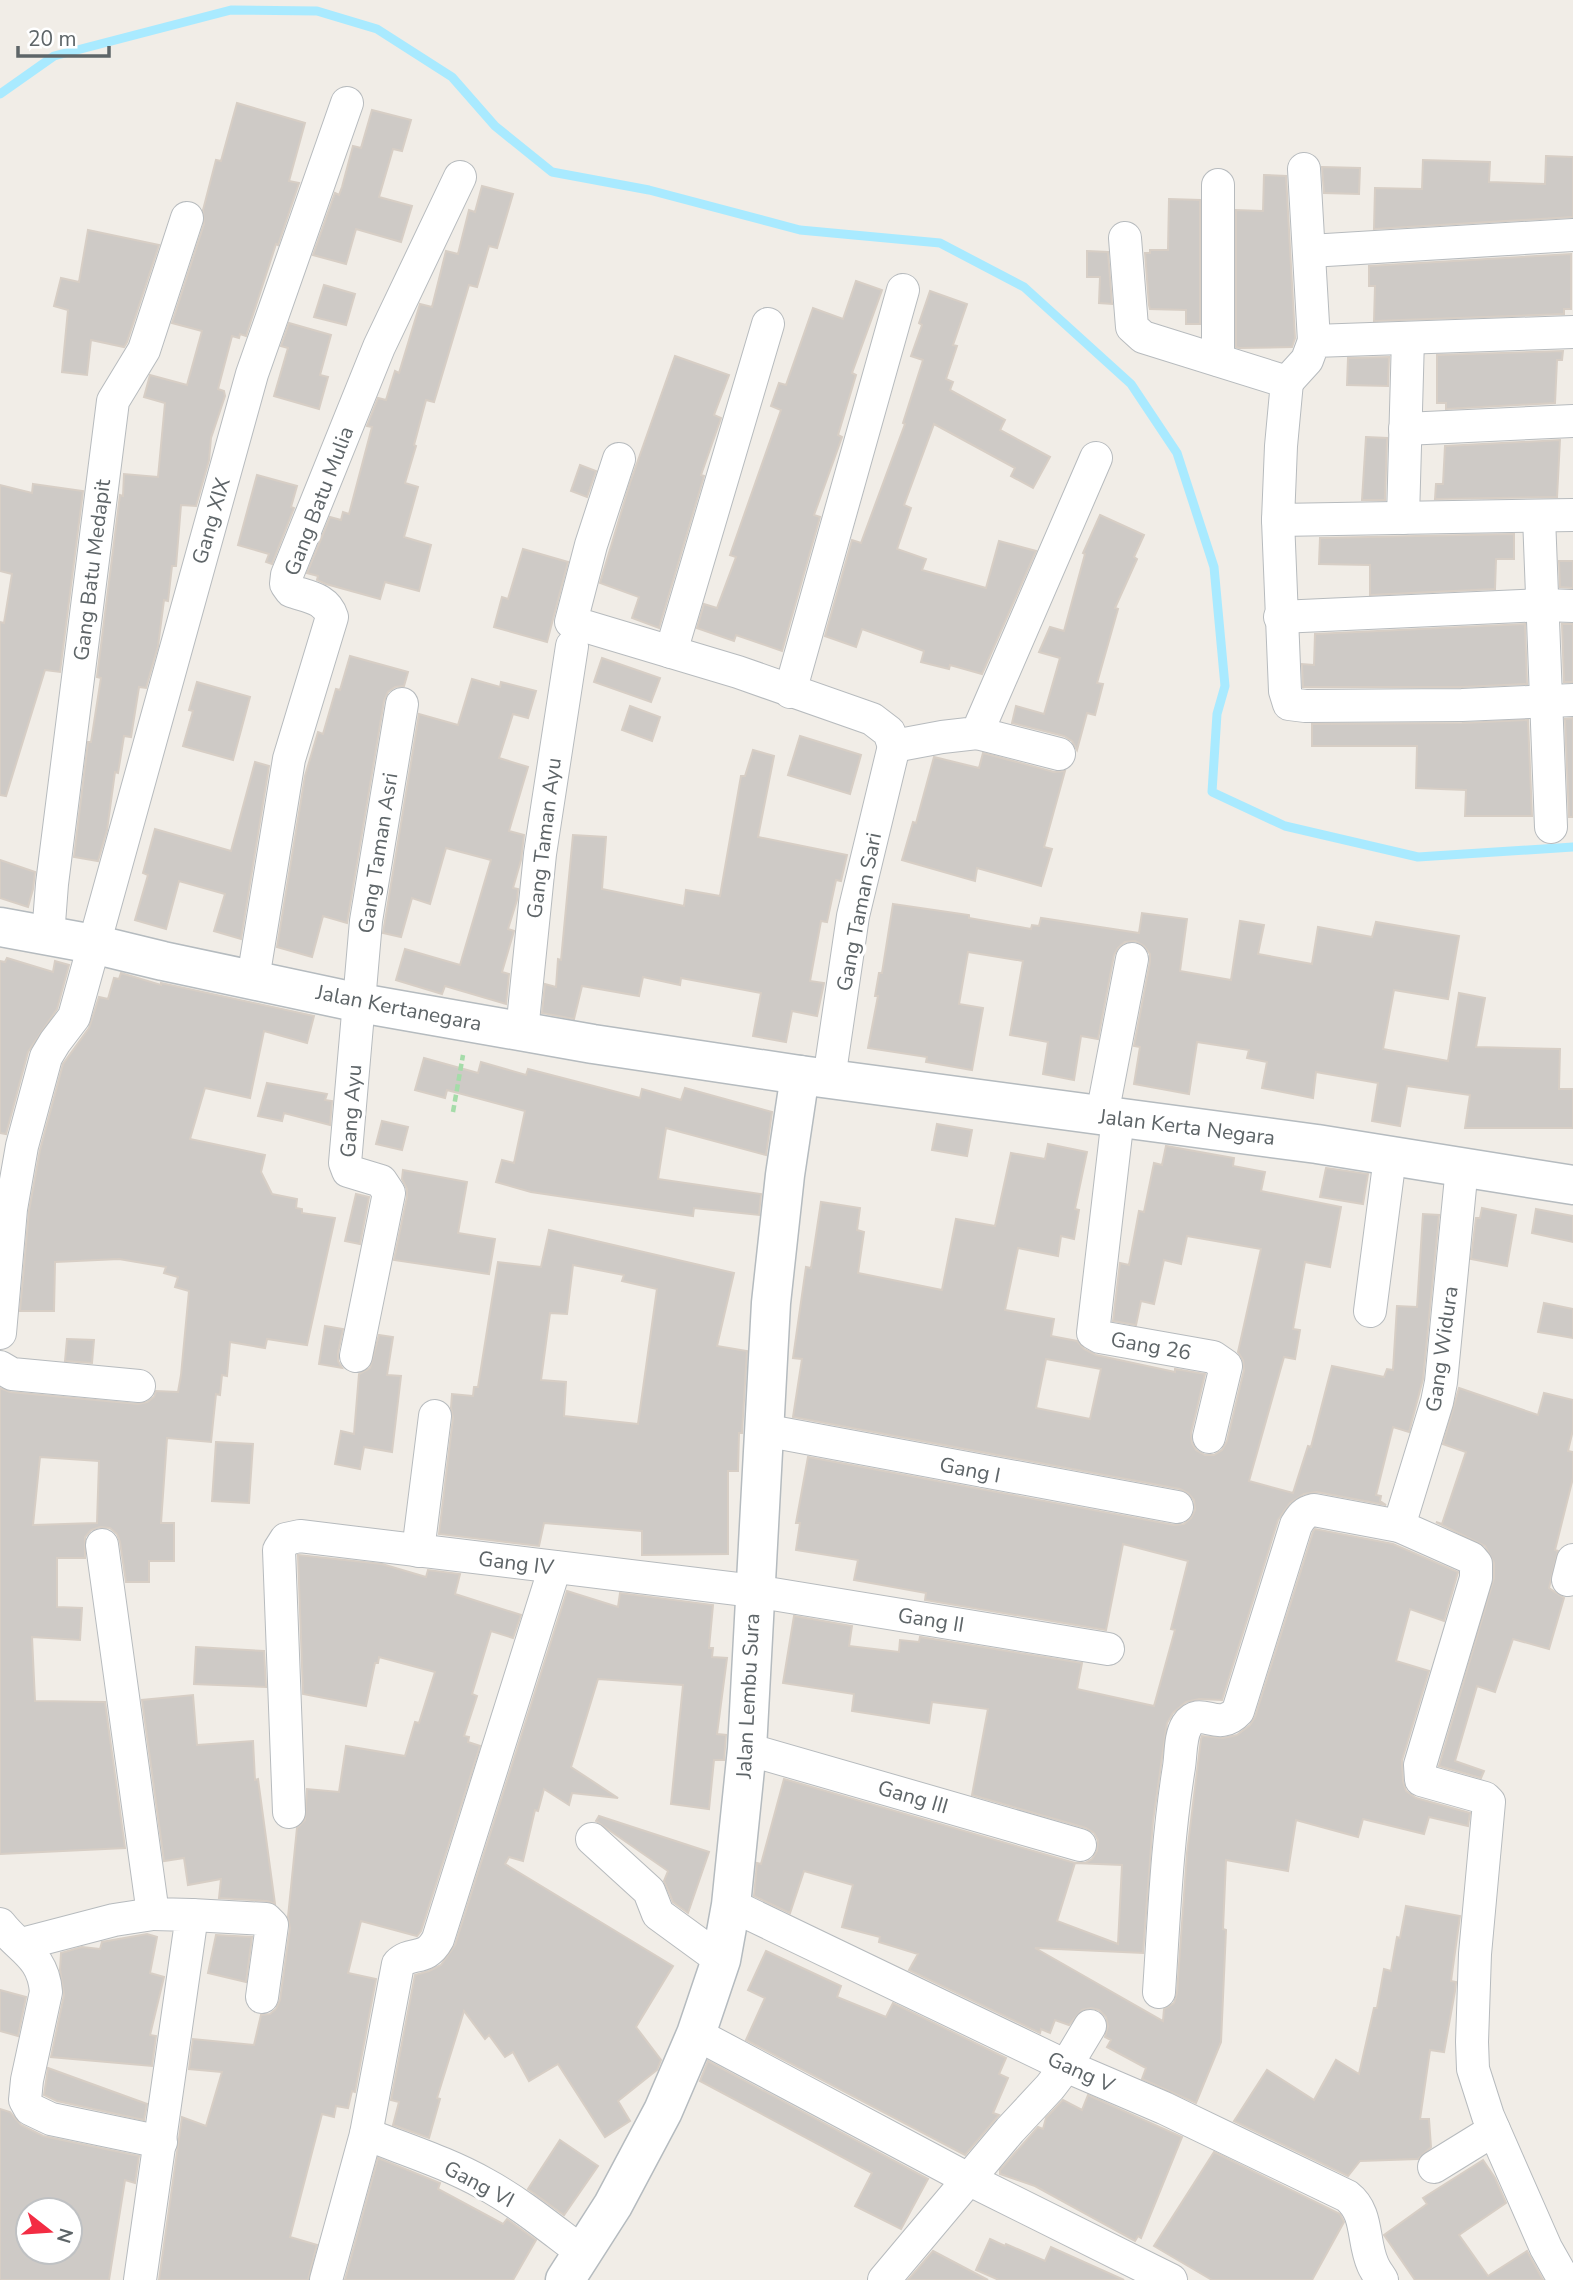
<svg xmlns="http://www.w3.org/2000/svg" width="1573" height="2280" font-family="'Nunito Sans',sans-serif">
<rect width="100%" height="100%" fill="#f1ede7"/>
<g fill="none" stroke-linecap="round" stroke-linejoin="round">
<path stroke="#a9eaff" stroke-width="9" d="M0 94 54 56 231 10 317 11 377 29 452 77 495 126 552 172 649 190 800 230 940 243 1024 287 1131 384 1177 453 1214 567 1225 686 1217 714 1212 792 1285 826 1418 857 1573 847"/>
</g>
<g fill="#cecac6" stroke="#d7cec5" stroke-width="2" fill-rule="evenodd">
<path d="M237 103 305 123 289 181 299 183 278 245 276 244 246 336 240 334 239 338 232 336 218 389 224 391 225 396 211 438 209 460 196 506 181 505 176 566H172L168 601 164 600 158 646 146 688 139 687 131 737 124 736 118 773 115 772 107 830 98 861 74 857 88 742H91L101 678 97 677 120 495 123 496 124 474 158 477 165 403 144 397 150 375 187 385 202 331 172 323 204 224 203 210 216 160 221 161Z"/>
<path d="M372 110 411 120 402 151 393 149 379 197 412 206 401 242 356 229 346 264 313 255 335 193 339 195 342 187 353 146 361 148Z"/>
<path d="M1546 156 1573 157V217L1374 229 1375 188 1422 189 1423 160 1490 162 1489 182 1545 184Z"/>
<path d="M1322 167 1360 168 1359 194 1324 193Z"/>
<path d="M1264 175 1286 176 1295 338 1292 347 1239 348 1236 347V210L1263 211Z"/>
<path d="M482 186 513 194 497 248 489 246 477 287 469 285 434 402 426 400 414 445 416 446 405 483 418 487 404 537 431 545 419 591 385 582 380 599 326 584 317 580 318 576 307 573 330 517 341 520 343 512 349 514 372 427 367 426 378 398 386 400 395 371 399 373 420 304 432 307 446 251 458 254 469 210 475 212Z"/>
<path d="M1169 199 1200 200V324H1186V310L1150 309 1149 305 1145 253H1150V250H1168Z"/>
<path d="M88 230 159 245 127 342 124 347 91 340 87 375 62 372 68 310 54 306 61 278 79 282Z"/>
<path d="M1087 251 1108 252 1112 304 1099 303 1100 277H1087Z"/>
<path d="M1571 254V309H1564V314L1374 321 1375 286H1369V266Z"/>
<path d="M856 281 882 290 852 373 856 375 838 435 842 437 814 515 820 517 782 651 736 635 734 641 697 628 704 604 717 608 736 557 730 555 781 410 771 406 779 383 786 385 813 308 843 319Z"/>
<path d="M324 285 355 294 346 325 314 317Z"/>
<path d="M930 291 967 304 953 345 957 346 946 379 953 382 950 390 1005 420 1000 430 1050 457 1033 488 1011 476 1015 468 934 424 904 505 911 508 897 549 926 559 922 570 986 588 999 541 1036 551 982 674 950 665 949 669 921 662 924 651 862 629 856 647 825 636 852 540 861 543 905 424 903 423 923 360 911 356 922 325 919 323Z"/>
<path d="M289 323 331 335 320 375 328 377 319 409 274 396 288 348 281 346Z"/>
<path d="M1563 351 1562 360H1557L1555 403 1446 409V403H1437V355Z"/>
<path d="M675 356 729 375 714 415 721 418 701 475 704 476 659 628 632 618 639 597 600 583 630 483Z"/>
<path d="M1389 357 1388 386 1347 385 1348 358Z"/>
<path d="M1366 437 1387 438 1385 500H1362Z"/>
<path d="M1560 440 1557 497 1435 499 1436 484H1443L1445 446Z"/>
<path d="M580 465 596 471 587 497 571 491Z"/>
<path d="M257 475 297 486 291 507 294 508 272 564 266 562 269 554 238 545Z"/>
<path d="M33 484 83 491 60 672 45 670 6 796 0 795V622L4 623 12 574 0 571V485L32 493Z"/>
<path d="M1100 515 1144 535 1134 557 1137 559 1115 608 1118 609 1097 683 1103 684 1095 715 1087 713 1077 750 1072 741 1064 736 1012 723 1016 706 1044 714 1060 658 1039 652 1050 627 1064 631 1085 554 1083 553Z"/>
<path d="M1514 534V559H1496L1495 589 1370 595V565L1319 564 1320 538Z"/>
<path d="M523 549 568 562 547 642 494 627 502 597 508 599Z"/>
<path d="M1559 561H1573V588L1560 587Z"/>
<path d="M1525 624 1527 684 1462 687H1303L1302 664 1314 665 1315 634Z"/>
<path d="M1562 624H1573V682H1564Z"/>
<path d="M350 656 408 672 404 686 395 687 388 692 384 701 347 923 323 916 312 957 277 947 305 776 318 732 323 734 336 689 340 690Z"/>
<path d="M602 658 660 678 651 702 594 682Z"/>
<path d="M472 679 500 687 501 682 536 691 528 718 513 714 499 758 528 767 509 831 524 835 521 860 513 888 518 889 517 900 508 929 514 931 502 972 509 974 506 1004 445 986 442 994 396 980 405 949 460 965 491 860 446 848 430 904 412 898 401 937 383 933 419 714 458 725Z"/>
<path d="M197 682 250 697 233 760 183 746 193 711 189 710Z"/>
<path d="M630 706 660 717 652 741 622 730Z"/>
<path d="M1573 718V817H1569L1565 719Z"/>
<path d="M1528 720 1532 816H1465L1466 790 1416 788 1417 746H1312V724L1462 723Z"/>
<path d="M800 736 861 755 850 794 788 775Z"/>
<path d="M753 750 774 756 758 837 847 855 841 881 836 880 827 922 821 921 810 981 824 983 817 1016 792 1011 786 1042 753 1036 761 993 681 978 680 985 643 977 639 996 582 986 574 1019 542 1013 545 984 556 987 558 959 561 960 573 835 606 837 602 889 684 906 686 890 720 896 741 776H745Z"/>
<path d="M983 753 1054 772 1065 771 1044 847 1052 849 1041 886 977 868 975 881 902 860 913 822 916 823 934 757 979 768Z"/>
<path d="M255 762 269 766 241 939 214 931 225 894 179 881 166 929 135 920 148 875 143 873 155 829 231 851Z"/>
<path d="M0 860 35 872 33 889 28 907 0 898Z"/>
<path d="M893 904 969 915V918L1031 929 1032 925 1039 926 1041 918 1139 933 1142 913 1187 919 1180 971 1231 980 1240 921 1264 925 1258 954 1312 964 1318 927 1372 937 1376 922 1459 936 1448 999 1394 990 1383 1049 1448 1061 1459 993 1485 998 1476 1047 1560 1049 1559 1089H1573V1128H1465L1470 1095 1407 1086 1400 1126 1372 1121 1378 1083 1316 1072 1313 1098 1262 1088 1267 1062 1247 1058 1249 1050 1197 1042 1189 1094 1134 1084 1140 1047 1134 1046 1150 962V954L1144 946 1135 941 1125 942 1118 948 1114 955 1098 1039 1081 1036 1074 1080 1043 1074 1048 1042 1010 1035 1023 961 968 952 959 1004 983 1008 972 1070 926 1062 927 1057 868 1048 878 996H875L879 973H882Z"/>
<path d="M7 958 53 972 55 961 69 965 57 1009 28 1052 6 1134 0 1133V961L5 962Z"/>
<path d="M121 973 161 985V983L314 1016 307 1043 264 1031 250 1098 205 1088 190 1139 265 1155 261 1172 272 1194 297 1199 296 1208 302 1209V1213L335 1218 307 1345 267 1339 265 1348 230 1342 227 1376 222 1375 220 1395 216 1394 211 1442 167 1438 161 1523H174V1561H149V1582H126L120 1542 117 1534 110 1528 100 1527 91 1530 85 1537V1558H57V1607L82 1608 80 1640 32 1637 35 1701 105 1702 125 1848 0 1854V1388L10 1392 138 1404 147 1402 154 1397 156 1391 178 1392 181 1375 189 1291 175 1287 178 1277 164 1273 166 1267 119 1259 55 1262 54 1311H20L29 1211 40 1150 63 1064 89 1028 99 997 108 999 114 978 119 979ZM40 1457 99 1461 97 1523 33 1525Z"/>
<path d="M424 1058 478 1073 481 1062 526 1075 528 1069 640 1098 642 1089 681 1100 685 1088 772 1112 766 1155 666 1128 658 1179 761 1194 759 1215 694 1208 693 1216 531 1192 496 1182 502 1160 514 1163 525 1111 447 1090 445 1098 415 1090Z"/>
<path d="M267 1083 327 1094 325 1100 332 1101 330 1125 284 1113 282 1121 258 1116Z"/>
<path d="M382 1121 408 1127 402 1150 376 1144Z"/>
<path d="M937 1124 972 1130 967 1156 932 1150Z"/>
<path d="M1048 1144 1087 1152 1075 1209 1079 1210 1074 1239 1061 1236 1058 1256 1018 1248 1005 1310 1054 1319 1051 1336 1077 1341 1084 1349 1096 1355 1175 1372V1369L1205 1374 1191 1433 1192 1443 1196 1450 1205 1455H1214L1222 1450 1227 1441 1244 1370 1243 1360 1238 1352 1261 1249 1187 1236 1181 1264 1164 1260 1154 1304 1141 1301 1136 1325 1113 1321 1120 1263 1129 1265 1139 1211 1144 1212 1154 1163 1162 1165 1166 1146 1234 1158 1233 1166 1265 1172 1261 1191 1341 1207 1330 1267 1305 1262 1293 1329 1300 1330 1295 1359 1284 1357 1249 1481 1293 1493 1308 1446 1311 1447 1332 1366 1384 1377 1387 1369 1393 1370 1397 1306 1417 1307 1423 1214 1439 1215 1423 1379 1409 1432 1393 1427 1376 1495 1381 1496 1380 1501 1386 1505 1317 1492 1304 1494 1290 1503 1278 1520 1222 1700 1199 1699 1186 1702 1173 1713 1167 1723 1153 1821 1143 1953 1035 1948 1163 2021 1164 2009 1174 2003 1177 1993 1187 1853 1201 1739 1202 1736 1223 1738 1237 1735 1250 1725 1255 1717 1313 1532 1315 1529 1393 1544 1458 1572 1444 1621 1410 1609 1396 1661 1429 1671 1402 1760 1403 1781 1406 1791 1416 1798 1470 1813 1468 1826 1429 1817 1424 1834 1363 1819 1358 1837 1296 1820 1288 1871 1226 1860 1223 1929 1226 1930 1221 2042 1196 2103 1142 2079 1146 2068 1107 2047 1111 2040 1105 2037 1108 2026 1106 2017 1099 2010 1091 2008 1082 2010 1069 2025 1055 2020 1050 2033 1041 2029 1040 2033 909 1970 918 1954 879 1942 880 1937 842 1927 853 1885 804 1871 790 1913 754 1896 757 1863 761 1864 784 1779 1075 1863H1085L1092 1859 1097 1851 1098 1840 1094 1833 1086 1828 972 1795 988 1709 932 1702 929 1723 852 1711 854 1694 783 1683 794 1616 852 1626 849 1646 899 1652 900 1640 919 1642 920 1637 1082 1663 1077 1689 1154 1706 1175 1630 1171 1629 1188 1561 1123 1544 1106 1630 925 1600 926 1593 854 1580 858 1560 796 1550 800 1523H796L808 1457 1174 1525 1184 1524 1191 1518 1195 1510 1194 1500 1188 1493 1180 1489 793 1417 802 1359 793 1358 806 1267 811 1268 821 1202 860 1208 857 1230 864 1232 858 1273 942 1290 956 1219 995 1226 1011 1153 1045 1159ZM1046 1359 1101 1369 1090 1419 1036 1408ZM1075 1863 1122 1865 1118 1944 1057 1921Z"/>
<path d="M1326 1168 1368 1174 1363 1204 1320 1197Z"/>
<path d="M403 1170 467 1182 458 1233 495 1239 489 1274 394 1260 407 1197V1189L402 1179Z"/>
<path d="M356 1194 369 1197 360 1244 345 1241Z"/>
<path d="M1482 1208 1516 1215 1507 1266 1471 1259 1476 1218H1480Z"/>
<path d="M1536 1209 1573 1216V1242L1532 1233Z"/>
<path d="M549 1230 734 1273 717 1346 747 1351 742 1433H739L738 1471H728V1554L642 1555V1531L544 1523 539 1546 439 1534 453 1418 451 1408 452 1394 473 1396 474 1387H478L498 1262 541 1267ZM573 1265 624 1275 622 1281 657 1289 638 1424 564 1416 566 1382 541 1380 550 1313 567 1314Z"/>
<path d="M1544 1303 1573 1309V1338L1538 1332Z"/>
<path d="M325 1326 343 1329 338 1353V1361L342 1368 319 1364Z"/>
<path d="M379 1335 393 1337 387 1375 401 1376 392 1452 364 1447 360 1469 335 1464 341 1431 354 1434 359 1374 370 1368Z"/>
<path d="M67 1339 94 1340 92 1363 65 1361Z"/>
<path d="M1459 1388 1538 1415 1544 1393 1573 1400V1430L1568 1451 1573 1452V1478L1555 1550 1558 1551 1549 1588 1564 1598 1549 1649 1513 1639 1495 1692 1477 1686 1455 1761 1484 1771 1481 1778 1439 1766 1494 1578V1563L1485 1546 1436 1522 1442 1524 1466 1452 1443 1444Z"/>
<path d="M216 1442 253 1444 249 1503 212 1501Z"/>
<path d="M298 1555 382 1564 426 1577 428 1570 460 1574 455 1594 521 1615 513 1638 491 1631 472 1694 477 1696 464 1736 469 1737 468 1742 480 1746 421 1931 417 1936 361 1921 348 1973 376 1979 355 2092 352 2091 348 2108 336 2106 334 2117 322 2114 290 2237 317 2245 308 2280H159L182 2117 206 2126 222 2072 189 2069 193 2039 254 2045 261 2015 270 2014 276 2009 280 2000 290 1928 288 1917 297 1828 305 1820 307 1789 339 1792 346 1746 405 1756 415 1722 419 1723 435 1672 379 1657 378 1663H375L366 1706 303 1694Z"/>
<path d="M567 1591 618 1607 620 1593 713 1605 709 1648H713L712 1657 727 1658 717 1734 726 1735 724 1760H714L709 1809 671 1804 683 1685 598 1679 571 1767 618 1798 572 1793 569 1805 544 1789 538 1811 535 1810 523 1861 509 1857 505 1864 673 1966 636 2027 661 2060 657 2070 618 2101 630 2121 605 2137 558 2064 529 2081 513 2052 505 2057 489 2035 485 2039 464 2011 437 2098 440 2099 429 2138 393 2125 399 2102 391 2100 415 1975 429 1971 441 1965 455 1945Z"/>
<path d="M196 1647 264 1651 266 1687 194 1684Z"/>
<path d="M193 1695 197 1745 253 1741 255 1780 258 1779 275 1904 267 1901 219 1898 221 1879 188 1885 184 1858 164 1861 142 1700Z"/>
<path d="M599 1816 709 1852 688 1913 673 1902 664 1881 668 1871 596 1821Z"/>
<path d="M1406 1906 1460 1916 1451 1981 1456 1982 1455 1991 1444 2052 1430 2050 1420 2119H1429L1431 2147 1418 2159 1360 2161 1348 2176 1234 2121 1267 2070 1314 2100 1336 2060 1359 2074 1374 2008H1377L1384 1969 1391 1971 1397 1937 1400 1938Z"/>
<path d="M147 1934 157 1937 150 1973 164 1977 150 2035 156 2036 152 2066 51 2057 64 1995 60 1970 61 1953 82 1947 100 1949 102 1942Z"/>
<path d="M216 1935 252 1937 246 1982 208 1973Z"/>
<path d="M766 1951 841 1986 837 1997 886 2017 893 2003 1006 2058 999 2074 1008 2078 993 2113 999 2115 965 2155 746 2040 765 1998 748 1990Z"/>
<path d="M0 1990 26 1997 18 2036 0 2031Z"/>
<path d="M708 2061 928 2179 901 2229 855 2206 872 2173 700 2081Z"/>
<path d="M48 2068 147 2104 144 2120 57 2101 44 2095Z"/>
<path d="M1088 2095 1182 2137 1141 2238 1138 2236 1135 2241 1035 2186 1000 2174V2170L1038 2127 1043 2129 1046 2118 1063 2100 1082 2110Z"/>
<path d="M0 2109 10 2112 21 2125 43 2136 139 2156 135 2183 125 2180 109 2280H0ZM28 2210H70V2252H28Z"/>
<path d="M560 2140 598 2166 564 2215 528 2189Z"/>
<path d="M1214 2152 1340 2214 1344 2222 1312 2280H1212L1154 2246Z"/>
<path d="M378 2158 440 2183 438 2189 503 2224 507 2219 536 2240 513 2280H345Z"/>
<path d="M1483 2160 1495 2178 1506 2203 1459 2235 1488 2276 1527 2251 1543 2280H1415L1384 2235 1427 2204 1423 2198Z"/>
<path d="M990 2239 1005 2246 1006 2244 1045 2261 1051 2247 1124 2280H999L976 2270Z"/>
<path d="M933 2251 988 2280H908Z"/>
</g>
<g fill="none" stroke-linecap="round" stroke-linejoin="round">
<g stroke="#b7bbbe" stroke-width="34">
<g id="street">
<path d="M1304 169 1314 341"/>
<path d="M1125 238 1132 327 1143 337 1287 382 1281 446 1278 520 1573 515"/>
<path d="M1310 251 1573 235"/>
<path d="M1218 360V185"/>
<path d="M1287 382 1307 360 1314 341 1573 332"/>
<path d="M1405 429 1573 421"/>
<path d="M619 459 591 545 571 622 738 672 872 719 889 732 894 746"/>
<path d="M1539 517 1551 827"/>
<path d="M1403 518 1408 338"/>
<path d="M1278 520 1285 691 1289 704 1305 706 1462 705 1573 700"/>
<path d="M1280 617 1543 605 1573 606"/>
<path d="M671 652 768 324"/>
<path d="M790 692 903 290"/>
<path d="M977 733 1059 754"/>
<path d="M894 746 942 737 977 733 1096 458"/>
<path d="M48 936 52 884 113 401 144 350 187 218"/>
<path d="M253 979 289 759 332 617C326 598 308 597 291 591L286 584 287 575 379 347 460 177"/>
<path d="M522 1031 540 854 572 646"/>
<path d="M829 1079 853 916 894 746"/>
<path d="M1102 1115 1132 959"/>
<path d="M1118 1117 1093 1333 1100 1337 1213 1357 1226 1366 1209 1437"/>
<path d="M1370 1311 1390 1157"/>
<path d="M0 1333 11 1209 22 1146 46 1057 55 1042 74 1017 252 374 347 103"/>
<path d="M356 1356 389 1193 381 1181 348 1171 345 1163 366 921 402 704"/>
<path d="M0 1367 12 1374 139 1386"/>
<path d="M763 1430 1177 1507"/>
<path d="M1399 1526 1437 1402 1441 1382 1462 1167"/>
<path d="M102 1545 153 1914 192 1915 140 2280"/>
<path d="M418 1551 435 1416"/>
<path d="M1568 1580 1573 1560"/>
<path d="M747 1749 1080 1845"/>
<path d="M289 1812 279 1550 286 1539 300 1536 754 1591 1108 1649"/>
<path d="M592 1839 649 1891 658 1914 721 1960"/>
<path d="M731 1905 1066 2066 1164 2108 1347 2196C1369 2213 1362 2241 1373 2265 1375 2270 1379 2275 1382 2280"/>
<path d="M192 1915 266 1919 272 1925 262 1997"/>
<path d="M0 1924C20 1950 43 1955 46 1992L27 2080 25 2100 30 2109 51 2119 161 2142"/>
<path d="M22 1944 114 1920 153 1914"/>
<path d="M1159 1992C1164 1917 1167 1841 1179 1767 1181 1754 1180 1736 1187 1725 1201 1704 1217 1734 1238 1711L1296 1525C1301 1517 1304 1512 1314 1510L1399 1526 1471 1558 1476 1564V1578L1420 1765 1421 1780 1485 1798 1489 1802 1475 1954 1472 2042 1473 2069 1488 2116 1546 2248 1564 2280"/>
<path d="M696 2034 970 2180 1171 2280"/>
<path d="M366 2134C406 2150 448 2163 485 2184 520 2203 551 2229 582 2252"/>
<path d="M1434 2167 1494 2130"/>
<path d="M326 2280 366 2134 398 1964C412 1950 425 1963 438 1939L555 1567"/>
<path d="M884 2280 1010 2130 1050 2087 1066 2066 1090 2026"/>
</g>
</g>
<g stroke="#b5bbbf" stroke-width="41">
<g id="secondary">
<path d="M0 927 93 944 163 961 360 1003 593 1044 800 1075 1317 1144 1573 1185"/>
<path d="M565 2280 613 2205 663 2111 696 2034 721 1960 731 1905 747 1749 771 1303 785 1175 800 1075"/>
</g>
</g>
<path stroke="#a5dca9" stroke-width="4.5" stroke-dasharray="7 3.5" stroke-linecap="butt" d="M453 1112 463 1055"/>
<use href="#street" stroke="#fff" stroke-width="32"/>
<use href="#secondary" stroke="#fff" stroke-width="38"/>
</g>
<g text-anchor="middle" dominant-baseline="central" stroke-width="7" stroke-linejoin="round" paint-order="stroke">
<g font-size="21" fill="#5e6568" stroke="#fff">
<text transform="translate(319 501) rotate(-69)">Gang Batu Mulia</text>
<text transform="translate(211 521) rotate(-74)">Gang XIX</text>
<text transform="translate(92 570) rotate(-83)">Gang Batu Medapit</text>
<text transform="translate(544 838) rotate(-83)">Gang Taman Ayu</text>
<text transform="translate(378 853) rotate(-81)">Gang Taman Asri</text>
<text transform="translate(859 912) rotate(-79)">Gang Taman Sari</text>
<text transform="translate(399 1008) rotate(11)">Jalan Kertanegara</text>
<text transform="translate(351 1111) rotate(-86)">Gang Ayu</text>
<text transform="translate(1187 1127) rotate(7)">Jalan Kerta Negara</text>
<text transform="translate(1151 1346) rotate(10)">Gang 26</text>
<text transform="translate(1442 1349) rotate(-82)">Gang Widura</text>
<text transform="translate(970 1470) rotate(11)">Gang I</text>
<text transform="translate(516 1563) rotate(7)">Gang IV</text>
<text transform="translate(931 1620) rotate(9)">Gang II</text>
<text transform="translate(748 1696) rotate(-87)">Jalan Lembu Sura</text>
<text transform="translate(913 1797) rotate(16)">Gang III</text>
<text transform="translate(1081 2072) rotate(24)">Gang V</text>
<text transform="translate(479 2184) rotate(28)">Gang VI</text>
</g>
</g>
<g transform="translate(49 2231) rotate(107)"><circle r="33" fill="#ffffff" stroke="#bfc1c3" stroke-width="2"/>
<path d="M0-5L12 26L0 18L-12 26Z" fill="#f32c43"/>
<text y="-10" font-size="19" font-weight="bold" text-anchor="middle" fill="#5e6568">N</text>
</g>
<path d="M18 46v10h91v-10" fill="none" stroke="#5e6568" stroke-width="3.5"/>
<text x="28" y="46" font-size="21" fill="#5e6568" stroke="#ffffff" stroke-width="5" paint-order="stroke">20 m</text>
</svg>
